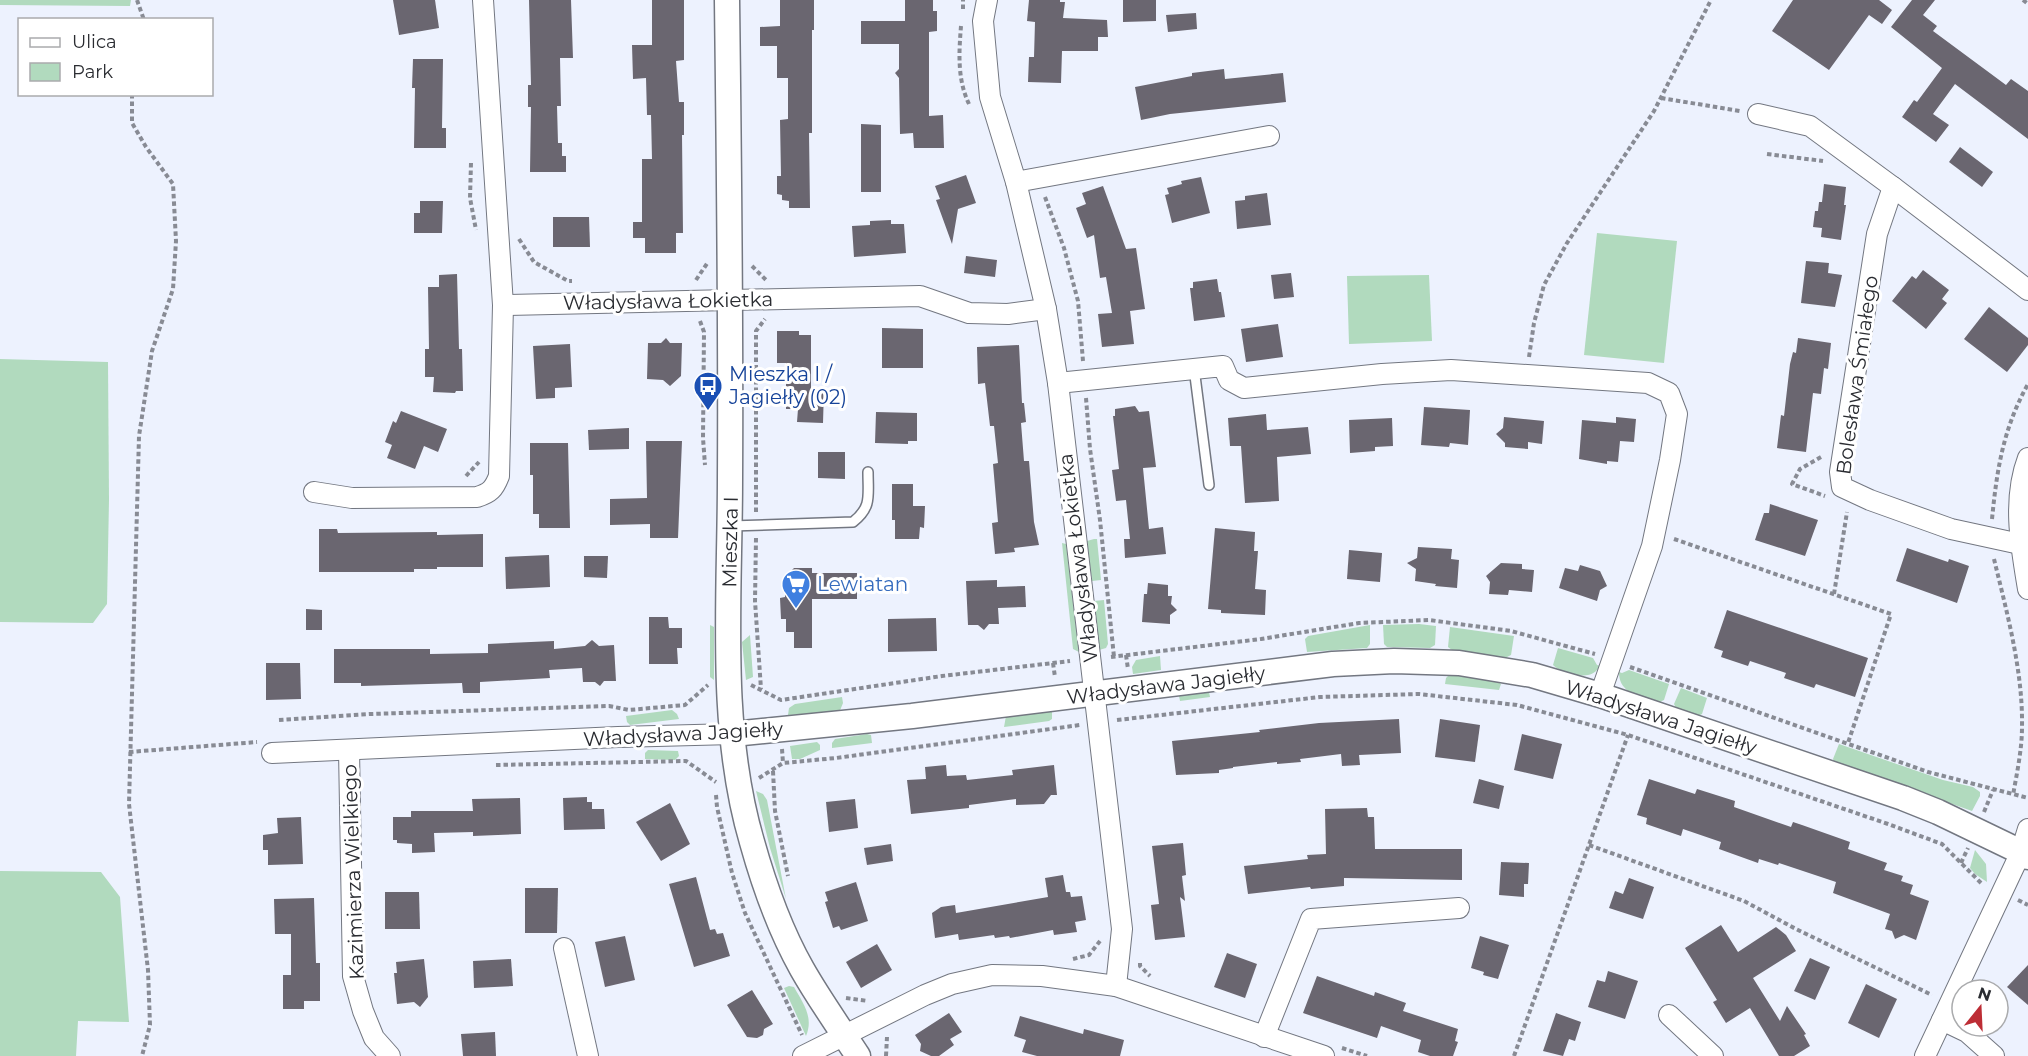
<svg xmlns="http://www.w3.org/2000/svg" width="2028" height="1056" font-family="Montserrat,sans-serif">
<rect width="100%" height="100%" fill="#edf2fe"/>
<g fill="#b1dabe">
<path d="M0 0H131L130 6 0 5Z"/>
<path d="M1597 233 1677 241 1664 363 1584 355Z"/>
<path d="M1429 275 1432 341 1349 344 1347 276Z"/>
<path d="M0 359 108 362 109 500 107 604 93 623 0 622Z"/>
<path d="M1094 539H1097L1101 580 1092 581 1087 541Z"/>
<path d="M1062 543 1066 544 1079 652 1073 649Z"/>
<path d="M1104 600 1108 644 1106 648 1099 650 1094 601Z"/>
<path d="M1419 624 1436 626 1435 645 1430 648 1387 647 1384 644 1383 625Z"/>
<path d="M710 625 714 627V680L710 677Z"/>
<path d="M1370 625V644L1367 648 1307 652 1305 639 1308 636Z"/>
<path d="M1450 627 1514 636 1511 655 1505 658 1452 650 1448 647Z"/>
<path d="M750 635 753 677 746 680 742 642Z"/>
<path d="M1558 648 1593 658 1597 665 1601 666C1597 670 1594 674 1588 675 1579 677 1560 672 1553 665Z"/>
<path d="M1160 656 1161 670 1133 674 1132 667 1136 660Z"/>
<path d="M1629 670 1669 684 1664 700 1660 702 1629 692C1622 686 1619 681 1619 672L1622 673Z"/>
<path d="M1450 674 1497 681 1501 684 1499 690 1445 684 1446 678Z"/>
<path d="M1681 688 1707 698 1702 714 1698 716 1676 708 1674 704Z"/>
<path d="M1205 689 1209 692 1210 697 1180 701 1179 696 1182 692Z"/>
<path d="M842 697 843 703 839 713 788 715 789 708 795 704Z"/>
<path d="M1052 709V719L1049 721 1004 727 1006 716Z"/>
<path d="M672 710 677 714 679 719 630 725 627 722 626 716Z"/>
<path d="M867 734 871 735 872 743 832 748V743L835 739Z"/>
<path d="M817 742 820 745V750L800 759H792L790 746Z"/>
<path d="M1839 744 1943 780 1973 787 1980 792V796L1972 811 1834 762 1833 759Z"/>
<path d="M648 750 678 751 679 756 675 760 645 759V753Z"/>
<path d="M756 791 763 794 767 800 786 899 770 848Z"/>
<path d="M1975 850 1986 864 1987 882 1975 874 1970 868Z"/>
<path d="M0 871 101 872 120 897 129 1022 78 1021 76 1056H0Z"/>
<path d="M789 986 794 987C803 1003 814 1017 806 1036L784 988Z"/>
</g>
<g fill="#6a6670">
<path d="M393 0H435L439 28 399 35Z"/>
<path d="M529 0H571L573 58H560L561 106H557L558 143H562V156H566V172H530L531 107H528V85H531Z"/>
<path d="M652 0H684V60L676 61 679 102H684V135H682L683 233H676V253H645V238H633V222H642V159H652L651 115H647L646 78 633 79 632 45H652Z"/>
<path d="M780 0H814V30H812V133H809L810 208H789V201L782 200V195L777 194V176H781L780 120 788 119V78H777V46H760V27L780 26Z"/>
<path d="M905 0H933V11H937V31L929 32V116L943 115 944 148H914L913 133 900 134 899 78 895 73 899 69V44H861V21H905Z"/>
<path d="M1029 0H1060V2H1065L1063 18 1107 20 1108 37H1098V51H1062L1061 83 1028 82 1029 57H1034L1035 22 1027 21Z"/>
<path d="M1123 0H1156V21L1123 22Z"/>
<path d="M1793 0H1879L1892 10 1882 24 1869 15 1829 70 1772 31Z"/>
<path d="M1912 0H1935L1923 15 1937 26 1933 31 2006 85 2011 79 2028 91V139L1955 84 1933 114 1949 125 1936 142 1902 117 1914 100 1917 102 1942 68 1891 27Z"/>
<path d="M1196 13 1197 29 1168 32 1166 15Z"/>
<path d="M413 59H443L442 128H446V148H414L415 88H412Z"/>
<path d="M1224 69 1225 79 1283 73 1286 102 1170 114 1141 120 1135 87 1192 76V73Z"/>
<path d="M861 124 881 125V192H861Z"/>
<path d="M1960 147 1993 172 1982 187 1949 162Z"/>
<path d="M966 175 976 203 958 209 952 244 936 200 940 199 935 186Z"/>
<path d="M1201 177 1210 213 1172 223 1165 195 1169 194 1167 188 1182 184 1181 181Z"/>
<path d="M1824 184 1846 187 1844 205H1846L1841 240 1821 237 1822 228 1813 227 1815 211H1818L1819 202H1822Z"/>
<path d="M1103 186 1126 249 1136 248 1145 309 1130 311 1134 344 1102 347 1098 314 1112 313 1106 277 1100 278 1094 235 1087 238 1076 208 1086 204 1082 193Z"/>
<path d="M1267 193 1271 225 1237 229 1235 201 1245 200V196Z"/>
<path d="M420 201H443L442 233H414V213H420Z"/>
<path d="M553 217H589L590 247H553Z"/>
<path d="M891 220V224H904L906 253 854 257 852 226 870 225V221Z"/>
<path d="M966 256 997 260 995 277 964 273Z"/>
<path d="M1806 261 1829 263 1828 273 1842 275 1835 307 1801 303Z"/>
<path d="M1923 270 1949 290 1942 299 1947 303 1926 329 1892 301 1912 276 1916 279Z"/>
<path d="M1291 273 1294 297 1274 299 1271 275Z"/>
<path d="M457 274 459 349H462L463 391H456L455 393 433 392 434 377H425V349H429L428 287H439V275Z"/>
<path d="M1217 279 1219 292H1221L1225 317 1194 321 1190 288H1193V282Z"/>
<path d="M1989 307 2028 338V345L2007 372 1964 339Z"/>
<path d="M1278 324 1283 357 1246 362 1241 329Z"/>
<path d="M882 328 923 329V368H882Z"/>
<path d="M777 331H799V335H811V389H824L823 423 797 422 798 409H786V363H777Z"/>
<path d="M666 338 670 343H682L681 376 670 386 663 380 647 379 648 343H661Z"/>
<path d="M1798 338 1831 343 1828 369 1824 368 1821 394 1813 393 1806 452 1777 448 1781 415 1784 416 1790 364 1793 352 1796 353Z"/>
<path d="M570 344 572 387 555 388V398L536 399 533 346Z"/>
<path d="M1019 345 1022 403H1024L1026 422 1021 423 1024 461H1029L1034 522 1039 545 1014 548 1015 552 995 554 992 523 998 522 993 464 998 463 994 426H990L985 383 978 384 977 347Z"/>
<path d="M1135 406 1139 412 1149 411 1156 467 1143 468 1149 529 1163 527 1166 554 1125 558 1124 539H1130L1126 500 1116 501 1112 470 1119 469 1113 416H1115V409Z"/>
<path d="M1424 407 1470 410 1468 445 1450 443 1449 447 1421 445Z"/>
<path d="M401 411 447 429 438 452 424 446 415 469 387 458 392 445 385 442 393 421 396 423Z"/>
<path d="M876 412 917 413V441H908V444L875 443Z"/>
<path d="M1266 414 1267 430 1308 427 1311 454 1277 457 1279 501 1245 503 1241 446H1230L1228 418Z"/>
<path d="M1504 417 1544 421 1542 444 1528 442V449L1505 447V443L1496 434 1503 428Z"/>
<path d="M1616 417 1636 419 1634 442 1620 441 1618 462 1607 461V464L1579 459 1582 420 1616 423Z"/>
<path d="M1392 418 1393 446 1375 447V451L1350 453 1349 420Z"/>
<path d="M629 428V449L589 450 588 430Z"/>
<path d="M646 441H682L678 538H650V524L610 525V499L647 498Z"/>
<path d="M530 443H568L570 528H539V514H533V475H530Z"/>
<path d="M818 452H845V479L818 478Z"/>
<path d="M892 484H913V506H925L924 528 920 527 919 539H895V520H892Z"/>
<path d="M1770 504 1818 520 1805 556 1755 540 1764 513H1769Z"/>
<path d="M1215 528 1255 532 1254 551H1258L1255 589 1266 590 1265 615 1221 613V610L1208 609Z"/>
<path d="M319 529H337L338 533 437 532V535L483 534V567H437V569H414V572H319Z"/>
<path d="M1418 547 1452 549 1451 559 1459 560 1457 588 1435 586 1436 584 1415 581 1416 569 1407 563 1417 558Z"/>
<path d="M1907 548 1948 562 1949 559 1969 566 1957 603 1896 581Z"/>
<path d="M1349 550 1382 553 1380 582 1347 579Z"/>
<path d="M549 555 550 587 506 589 505 557Z"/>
<path d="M584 556H608L607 578 584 577Z"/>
<path d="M1501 563 1522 564V569L1534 570 1532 592 1509 590 1508 595 1489 594 1490 582 1486 576Z"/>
<path d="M1580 565 1600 571 1607 586 1600 590 1597 601 1559 588 1565 568 1578 571Z"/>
<path d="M794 568H812V573H857V599H812V648H794V632H786V619H781L780 598 785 597V577Z"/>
<path d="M997 580V587L1025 586 1026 607 998 608 999 624H989L984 630 978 625H968L966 581Z"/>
<path d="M1148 583 1168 585V596H1172L1171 604 1177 610 1170 615V624L1142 622 1144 594H1147Z"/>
<path d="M306 609 322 610V630H306Z"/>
<path d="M1727 610 1868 658 1855 697 1816 684 1814 688 1784 678 1786 673 1750 661 1748 666 1721 657 1723 651 1714 648Z"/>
<path d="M649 617H668L669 628H682V648H677L678 664H649Z"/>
<path d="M936 618 937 651 888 652V619Z"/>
<path d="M592 640 599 646 614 645 616 681H604L600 686 595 682H583L582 668 549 670 550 678 480 682V693H463L462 683 361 686V683H334V649H430V654L488 653V644L554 641V649L585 646Z"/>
<path d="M266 663H300L301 699 266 700Z"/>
<path d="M1399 719 1401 753 1359 755 1360 765 1342 766 1341 754 1300 759 1301 762 1277 764V762L1233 767V768L1219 770V773L1176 775 1172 741 1260 732 1259 730 1319 723Z"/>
<path d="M1440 719 1480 725 1475 762 1435 757Z"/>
<path d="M1522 734 1562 744 1553 779 1514 770Z"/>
<path d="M946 765 947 776 966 775 967 780 1013 775 1012 770 1054 765 1057 795H1051L1044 804 1016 805V799L969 805V808L911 814 907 780 926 779 925 767Z"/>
<path d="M1479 779 1504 786 1499 809 1473 803Z"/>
<path d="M1649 779 1695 794 1697 789 1735 801 1734 807 1791 827 1793 822 1802 825 1850 842 1848 849 1887 863 1884 870 1903 876 1901 881 1913 885 1910 894 1929 901 1916 940 1904 935 1895 939 1892 931 1885 929 1890 914 1833 893 1836 882 1779 863 1778 865 1759 859 1758 863 1719 849 1721 842 1683 829 1681 836 1646 824 1647 818 1637 815Z"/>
<path d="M587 797V802H592V809H604L605 829 564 830 563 798Z"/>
<path d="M520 798 521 834 473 836V832L434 833 435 852 412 853V844L397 843V840H393V817H411V811H473L472 799Z"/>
<path d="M855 799 858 828 829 832 826 802Z"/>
<path d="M670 803 690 844 661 861 636 822Z"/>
<path d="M1367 808 1368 817H1374L1375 849H1462V880L1344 878V886L1311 889 1310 887 1248 894 1244 866 1308 859 1307 855 1326 854 1325 809Z"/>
<path d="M301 817 303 864 268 865V850H263V835L278 833 277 818Z"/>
<path d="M1183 843 1186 875 1182 876 1185 901 1180 897 1185 937 1155 940 1151 905 1159 904 1152 846Z"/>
<path d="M891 844 893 861 867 865 864 848Z"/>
<path d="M1501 862 1529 863 1528 884H1524V897L1499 895Z"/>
<path d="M1063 875 1066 892H1070L1071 897 1082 896 1086 920 1075 922 1077 932 1054 935 1053 930 1010 938 1009 936 995 938 994 935 959 940 958 934 935 938 932 913 941 907 955 905 956 913 1048 897 1045 878Z"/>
<path d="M696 877 710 930 715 929 717 934 723 933 730 956 694 967 669 884Z"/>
<path d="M1629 878 1654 887 1643 919 1609 908 1615 891 1623 894Z"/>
<path d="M856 882 868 921 841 930 839 926 833 928 825 902 828 901 825 892Z"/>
<path d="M525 888H558L557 933H525Z"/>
<path d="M385 892H419L420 929H385Z"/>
<path d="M314 898 316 963H320V1001H304V1009H283V975H291V934H275L274 899Z"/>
<path d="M1721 925 1738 952 1776 927 1786 935 1796 951 1753 978 1780 1021 1787 1006 1806 1034 1804 1035 1810 1046 1794 1056H1779L1750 1008 1726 1023 1713 1002 1717 1000 1685 948Z"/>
<path d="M625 936 635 980 605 987 595 942Z"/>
<path d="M1480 936 1509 945 1498 979 1483 975 1484 972 1471 968Z"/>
<path d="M877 944 892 970 861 988 846 962Z"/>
<path d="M1227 953 1257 964 1245 998 1214 987Z"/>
<path d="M1810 958 1830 967 1815 1000 1794 991Z"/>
<path d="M424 959 428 997 420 1007 414 1002 397 1004 394 973H397L396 962Z"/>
<path d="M511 959 513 986 474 988 473 961Z"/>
<path d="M2028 965V1005L2007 987Z"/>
<path d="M1608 971 1638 981 1625 1019 1588 1007 1597 980 1605 982Z"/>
<path d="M1317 976 1374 996 1375 992 1406 1003 1403 1011 1458 1029 1455 1041 1458 1042 1453 1056H1430L1418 1052 1421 1040 1381 1026 1377 1038 1303 1013Z"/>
<path d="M1866 984 1897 999 1879 1038 1848 1023Z"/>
<path d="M752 990 773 1024 764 1029 763 1035 757 1038 747 1037 727 1005Z"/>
<path d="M949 1013 962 1032 950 1039 954 1045 939 1056H931L920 1051 921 1044 915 1035Z"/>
<path d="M1556 1013 1581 1022 1575 1041 1569 1039 1563 1056 1543 1051Z"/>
<path d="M1020 1016 1083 1034 1084 1029 1124 1040 1120 1056H1037L1022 1052 1026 1040 1014 1036Z"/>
<path d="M495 1032 496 1056H463L461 1034Z"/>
</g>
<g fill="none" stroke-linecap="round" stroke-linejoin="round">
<g stroke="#737781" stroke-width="12">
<g id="service">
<path d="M1194 368 1209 485"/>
<path d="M730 526 853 522C872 507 868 496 868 472"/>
</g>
</g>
<g stroke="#737781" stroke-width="22">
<g id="minor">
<path d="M987 0 983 21 990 97 1016 182 1046 309 1058 383 1122 929 1116 986"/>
<path d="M1758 114 1810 126 1893 187"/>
<path d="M1016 182 1269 136"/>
<path d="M503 305 920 296 969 313 1008 314 1046 309"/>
<path d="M1058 383 1223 366 1229 380 1244 388 1382 374 1451 370 1648 383 1669 393 1677 414 1670 460 1652 546 1600 695"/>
<path d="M2028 458C2012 500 2021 547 2028 589"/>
<path d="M314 492 352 498 477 497C490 493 494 489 499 476L503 305 483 0"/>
<path d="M2020 544 1951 529 1870 500 1842 487 1840 472 1877 234 1893 187 2028 290"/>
<path d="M349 750 353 976 363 1011 374 1038 390 1056"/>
<path d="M272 753 618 737 733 734"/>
<path d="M564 948 588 1056"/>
<path d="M1669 1015 1713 1056"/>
<path d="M1942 1020 1967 1032 1994 1056"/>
<path d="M1264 1037 1311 919 1459 908"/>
<path d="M803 1056 925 995 952 984 992 975 1042 976 1116 986 1324 1056"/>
<path d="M1925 1056 2021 852 2028 829"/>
</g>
</g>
<g stroke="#737781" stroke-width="27">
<g id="tertiary">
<path d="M727 0C729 160 731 320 730 479 730 598 718 727 752 842 764 885 780 930 802 969 819 999 839 1027 858 1056"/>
<path d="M733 734 912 716 1333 664 1394 661 1459 663 1532 675 1600 695 1903 798 1938 812 2021 852 2028 857"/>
</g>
</g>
<g stroke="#888b94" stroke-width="4" stroke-dasharray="4.5 3" stroke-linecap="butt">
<path d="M137 0 144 20"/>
<path d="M2023 0 2028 4"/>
<path d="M963 9V0"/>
<path d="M961 26C959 52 957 79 969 104"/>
<path d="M132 94V123L146 147 173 184 176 241 173 289 152 351 139 436 129 804 148 970 150 1025 142 1056"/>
<path d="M1661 98 1740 111"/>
<path d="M1767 154 1823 161"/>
<path d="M471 163 470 198 476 230"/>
<path d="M1045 197 1064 248 1078 301 1083 361"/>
<path d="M519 239 534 262 568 281H572"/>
<path d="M752 266 766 280"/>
<path d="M696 280 708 262"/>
<path d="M700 321 704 332 703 438 705 465"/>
<path d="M1529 357 1534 323 1544 285 1567 243 1654 111 1711 0"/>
<path d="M1086 398 1090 449 1100 520 1114 657"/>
<path d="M1821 457 1800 469 1792 484 1825 496"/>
<path d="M466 476 479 462"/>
<path d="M756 512V331L765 319"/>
<path d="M1992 519C1997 469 2003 429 2028 384"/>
<path d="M756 538 755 601 761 689"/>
<path d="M1674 539 1891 614 1848 743"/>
<path d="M1994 559C2007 613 2023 671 2022 727 2022 749 2017 773 2013 795"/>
<path d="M1834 594 1847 512"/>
<path d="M1126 655 1128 669"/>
<path d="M1111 657 1261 639 1359 623 1429 620 1511 631 1595 654"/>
<path d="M1053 663 1055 677"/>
<path d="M1630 667 1928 772 2028 798"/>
<path d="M751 685 781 700 942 676 1070 661"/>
<path d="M279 720 370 714 609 706 629 710 685 705 708 685"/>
<path d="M1117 720 1320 697 1419 694 1517 705 1628 735 1888 824 1942 844 1983 885"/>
<path d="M782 749 783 763"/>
<path d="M129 752 257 742"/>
<path d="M496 765 686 761 716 782"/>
<path d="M773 771 775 811 788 876"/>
<path d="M759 778 783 763 836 758 1080 725"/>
<path d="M716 795 717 807 732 873 745 913 802 1035"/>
<path d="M1984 812 1993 790"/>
<path d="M1589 845 1744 901 1796 929 1932 995"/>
<path d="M1961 863 1968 848"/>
<path d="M2018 900 2028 905"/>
<path d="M1073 959 1089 955 1100 941"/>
<path d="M1140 963V966L1150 976"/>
<path d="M846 998 868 1001"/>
<path d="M1342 1048 1367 1056"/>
<path d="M886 1056 887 1037"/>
<path d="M1514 1056 1628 735"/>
</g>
<use href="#service" stroke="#fff" stroke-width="9"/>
<use href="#minor" stroke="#fff" stroke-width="20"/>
<use href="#tertiary" stroke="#fff" stroke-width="24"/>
</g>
<defs>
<g id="bus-pin" transform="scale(1.5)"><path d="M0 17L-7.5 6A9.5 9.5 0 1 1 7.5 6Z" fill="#1a4fb4" stroke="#fff"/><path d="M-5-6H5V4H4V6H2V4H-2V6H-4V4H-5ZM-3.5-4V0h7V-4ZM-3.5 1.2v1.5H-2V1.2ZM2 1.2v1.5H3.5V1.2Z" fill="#fff"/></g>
<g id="supermarket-pin" transform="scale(1.5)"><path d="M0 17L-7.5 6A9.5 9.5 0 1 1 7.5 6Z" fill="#3f7fe0" stroke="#fff"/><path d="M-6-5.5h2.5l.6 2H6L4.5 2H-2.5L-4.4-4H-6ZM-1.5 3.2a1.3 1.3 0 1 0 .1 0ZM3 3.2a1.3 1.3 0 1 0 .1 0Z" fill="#fff"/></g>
</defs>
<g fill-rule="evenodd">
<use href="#bus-pin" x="708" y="386"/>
<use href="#supermarket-pin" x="796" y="584"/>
</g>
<g text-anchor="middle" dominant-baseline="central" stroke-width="6" stroke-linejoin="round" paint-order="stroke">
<g font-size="20" fill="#2a2c31" stroke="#fff">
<text transform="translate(668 301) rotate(-1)">Władysława Łokietka</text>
<text transform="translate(1857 375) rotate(-82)">Bolesława Śmiałego</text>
<text transform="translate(730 542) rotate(-89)">Mieszka I</text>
<text transform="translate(1078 558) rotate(-97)">Władysława Łokietka</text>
<text transform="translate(1166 685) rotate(-7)">Władysława Jagiełły</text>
<text transform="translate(1661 717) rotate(18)">Władysława Jagiełły</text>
<text transform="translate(683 734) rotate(-3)">Władysława Jagiełły</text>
<text transform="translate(353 872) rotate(-92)">Kazimierza Wielkiego</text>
</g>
<g font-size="20" fill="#164399" stroke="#fff" text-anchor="start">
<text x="729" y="374">Mieszka I /<tspan x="729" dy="23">Jagiełły (02)</tspan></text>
</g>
<g font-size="20" fill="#366cbe" stroke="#fff" text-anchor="start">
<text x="817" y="584">Lewiatan</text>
</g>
</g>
<rect x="18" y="18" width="195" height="78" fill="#ffffff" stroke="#aaabad" stroke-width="1.5"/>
<rect x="30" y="38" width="30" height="9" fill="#ffffff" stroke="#aaabad" stroke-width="1.5"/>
<text x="72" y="48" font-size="18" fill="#2a2c31">Ulica</text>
<rect x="30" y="63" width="30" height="18" fill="#b1dabe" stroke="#aaabad" stroke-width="1.5"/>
<text x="72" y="78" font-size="18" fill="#2a2c31">Park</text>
<g transform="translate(1980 1008) rotate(18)"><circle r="28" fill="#ffffff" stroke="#aaabad" stroke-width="1.5"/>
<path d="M0-4.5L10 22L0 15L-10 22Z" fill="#bd2d35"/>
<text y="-9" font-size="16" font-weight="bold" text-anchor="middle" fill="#2a2c31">N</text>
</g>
</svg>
